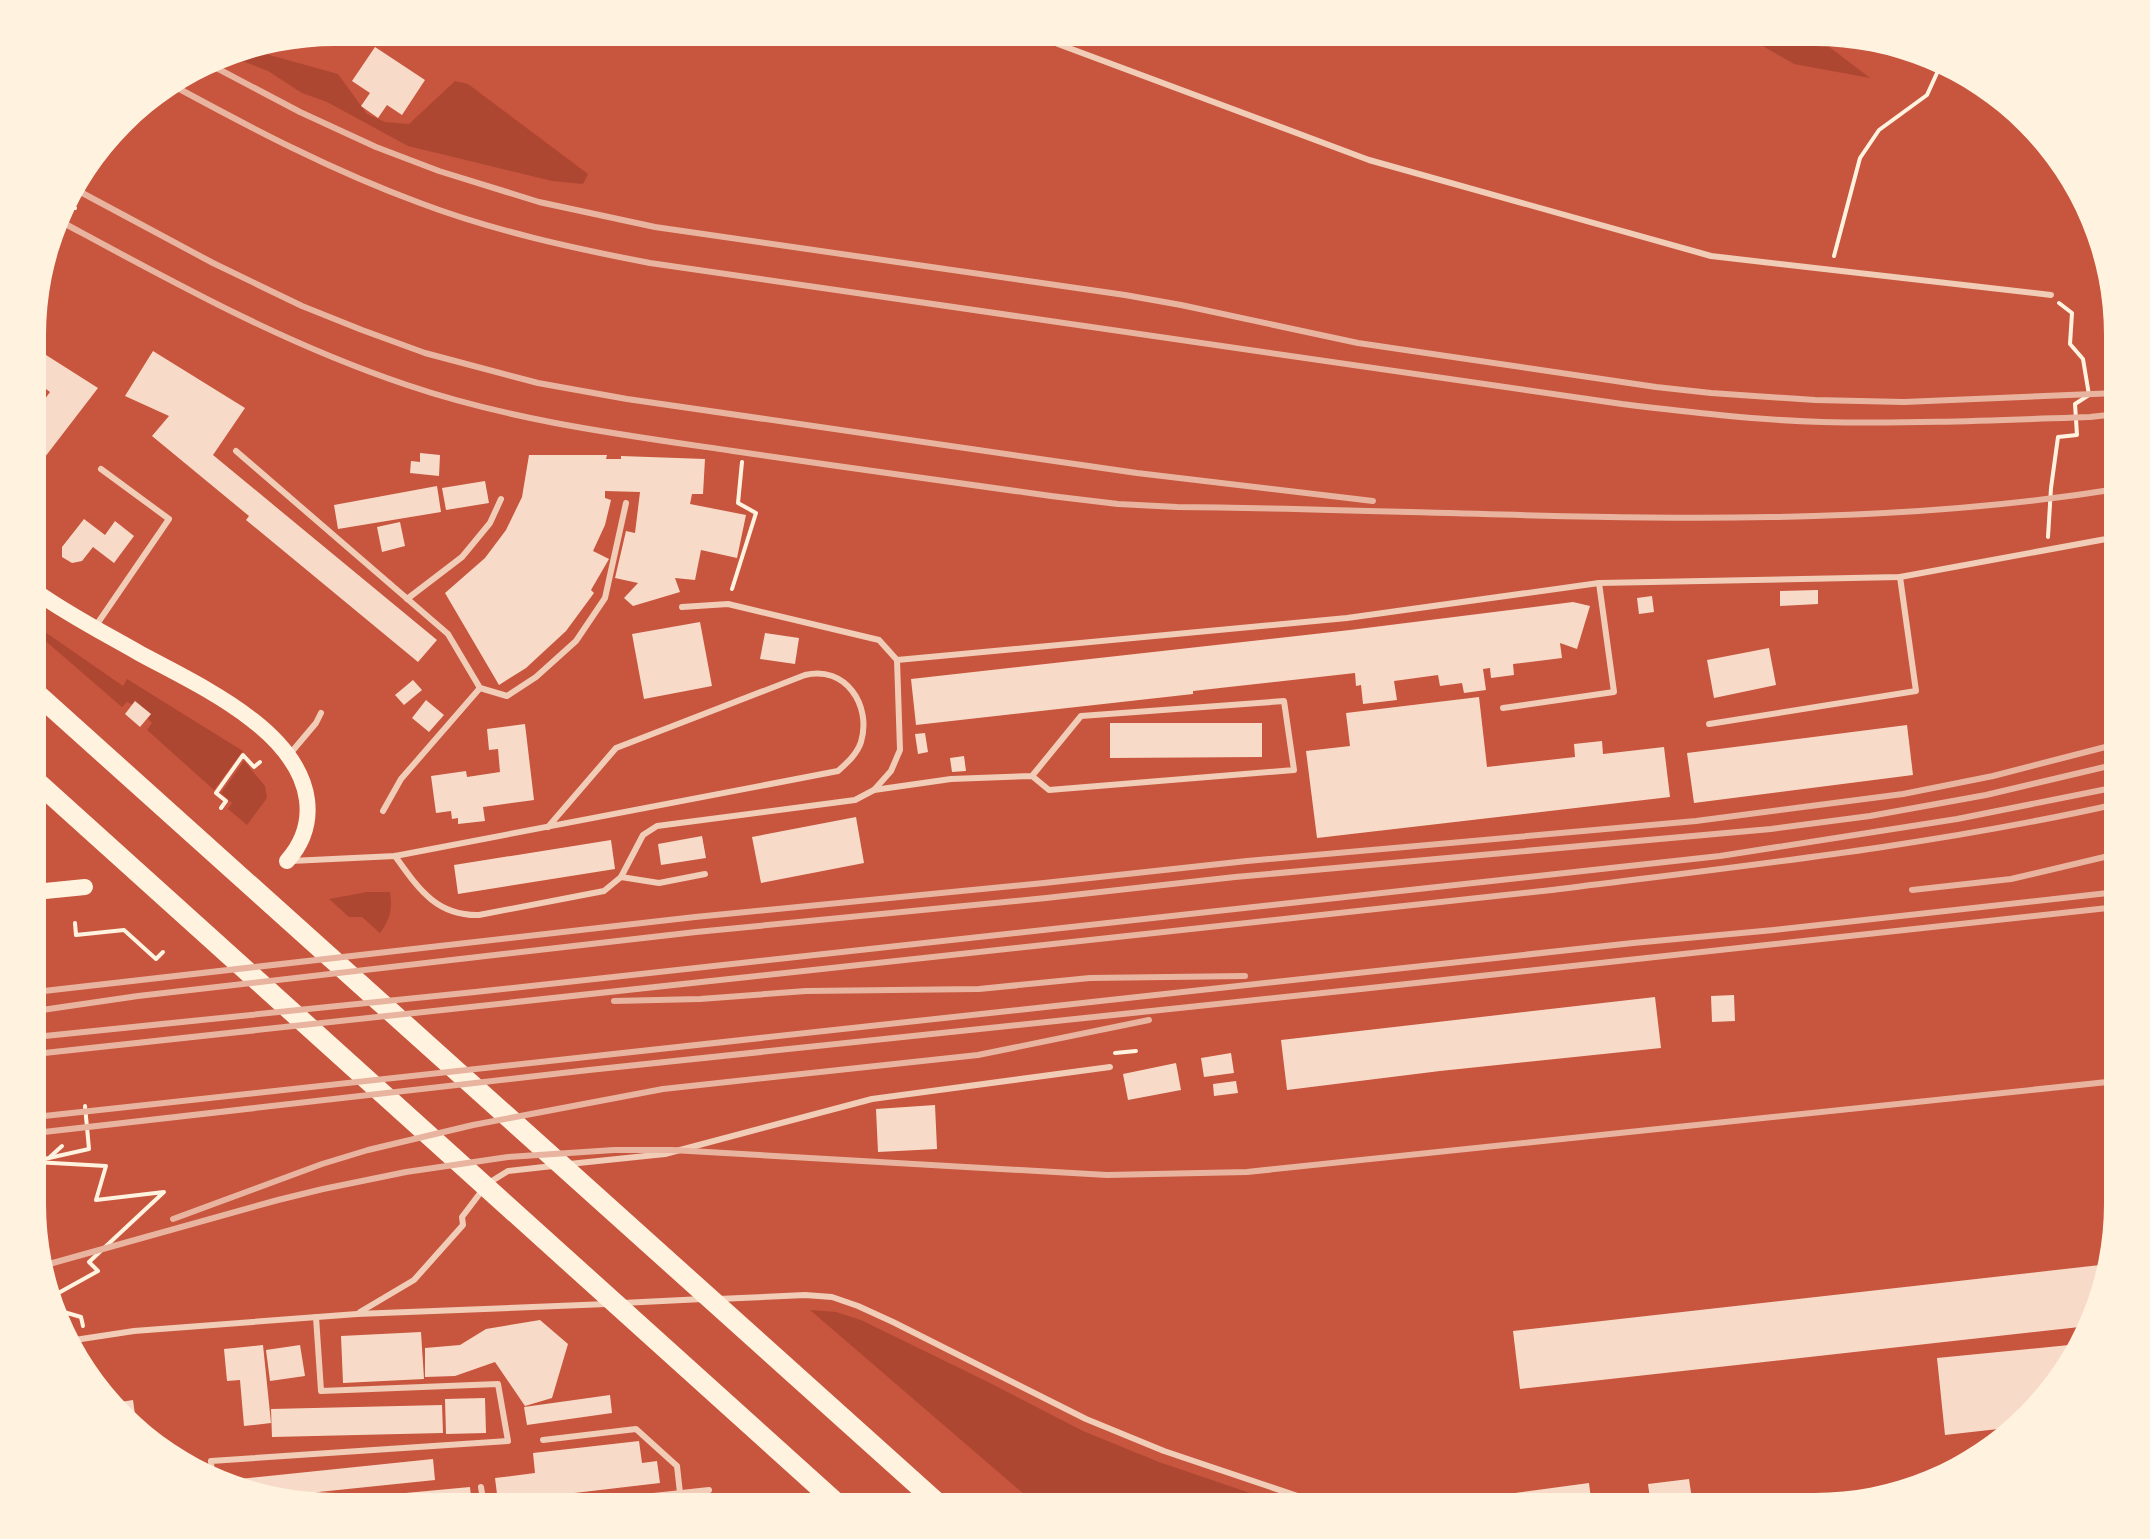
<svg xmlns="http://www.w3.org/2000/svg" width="2150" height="1539" font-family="'Work Sans',sans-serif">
<rect width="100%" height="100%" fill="#c8553d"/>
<g fill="#ae4732">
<path d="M1727 33H1800L1828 46 1870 78 1794 64 1761 45Z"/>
<path d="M248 49 338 74 367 114 385 122 409 124 455 81 468 84 588 174 583 184 552 181 408 146 327 102 302 93 268 71 224 54Z"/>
<path d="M35 625 123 686 127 679 243 751 214 790 147 730 152 723 147 718 151 714 127 702 122 707 35 632Z"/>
<path d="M244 761 265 786 267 798 247 825 228 809 232 803 221 793Z"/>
<path d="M367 892H390C393 908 390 920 380 933L362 917H349L329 899Z"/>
<path d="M810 1310 836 1312 861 1320 990 1383 1083 1431 1159 1462 1291 1507H1039Z"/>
</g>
<g fill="#f7dbc8">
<path d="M375 47 425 80 402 115 387 105 378 118 361 106 370 93 352 81Z"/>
<path d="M35 348 98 388 35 470V413L50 392 35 381Z"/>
<path d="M153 351 245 408 213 455 437 640 418 662 246 520 249 516 152 436 169 416 125 396Z"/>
<path d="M420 453 440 455 439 476 410 473 411 461 420 462Z"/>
<path d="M529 455H607L606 459H621V456L705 459 703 494H692L690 504 746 515 737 558 701 550 695 580 675 578 680 592 633 606 624 598 638 583 615 578 626 531 635 533 640 492 605 491V498L611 500 605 525 593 551 609 559 591 590 594 593 566 631 526 668 499 685 445 593 485 558 506 530 522 497Z"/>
<path d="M485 481 489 503 446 510 442 488Z"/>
<path d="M437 486 441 512 338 529 334 505Z"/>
<path d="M84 519 105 535 115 521 134 536 114 563 93 547 82 561 72 563 62 557V547Z"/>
<path d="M400 522 405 546 382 552 377 527Z"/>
<path d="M1818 590V604L1780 606V591Z"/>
<path d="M1652 596 1654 612 1639 614 1637 598Z"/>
<path d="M1573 602 1590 606 1577 649 1560 643 1562 658 1513 664 1514 675 1491 678 1490 668 1483 669 1486 690 1464 693 1462 683 1440 686 1438 675 1394 681 1397 700 1363 704 1361 685 1356 686 1355 673 1193 691V694L916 725 911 679 1350 630Z"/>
<path d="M700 622 712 686 644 699 632 634Z"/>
<path d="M765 633 799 638 795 664 760 659Z"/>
<path d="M1769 648 1776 685 1714 698 1707 660Z"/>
<path d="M413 680 422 690 404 705 395 695Z"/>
<path d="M1479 697 1487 767 1575 757 1574 744 1602 741 1603 754 1664 747 1670 797 1317 838 1306 751 1350 746 1346 713Z"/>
<path d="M426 700 444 715 429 732 412 718Z"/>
<path d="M135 701 151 714 140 727 125 714Z"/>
<path d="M1110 723H1262V757L1110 758Z"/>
<path d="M525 724 534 800 483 807 485 821 458 824V818L452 819 451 811 436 813 431 776 466 771 467 777 500 772 498 749 489 750 487 729Z"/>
<path d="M1907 725 1913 775 1694 803 1687 753Z"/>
<path d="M925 733 928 752 918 754 915 734Z"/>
<path d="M964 756 966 771 952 772 950 758Z"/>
<path d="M856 817 864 863 761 883 752 837Z"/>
<path d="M702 836 706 858 661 865 658 844Z"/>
<path d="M611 840 615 869 458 894 454 865Z"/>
<path d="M1734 995 1735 1021 1712 1022 1711 996Z"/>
<path d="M1655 997 1661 1048 1440 1071 1287 1090 1281 1040Z"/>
<path d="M1231 1053 1234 1073 1204 1077 1201 1058Z"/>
<path d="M1176 1063 1181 1090 1128 1100 1123 1074Z"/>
<path d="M1236 1081 1238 1093 1214 1096 1213 1084Z"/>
<path d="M935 1105 937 1149 878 1152 876 1109Z"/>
<path d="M2109 1264 2102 1302 2089 1326 1520 1389 1513 1331Z"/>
<path d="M540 1320 568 1344 552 1398 525 1406 495 1362 455 1376 425 1377V1348L460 1345 486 1329Z"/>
<path d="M421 1332 424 1379 343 1383 341 1336Z"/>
<path d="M2079 1344 2055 1389 2007 1428 1945 1435 1937 1358Z"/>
<path d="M263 1345 271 1423 244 1426 240 1380 227 1381 224 1349Z"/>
<path d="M300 1345 305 1376 270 1381 266 1350Z"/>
<path d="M610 1395 612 1413 527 1425 524 1407Z"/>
<path d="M485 1398 486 1433 446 1434 445 1399Z"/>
<path d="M133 1400 137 1429 114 1403Z"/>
<path d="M442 1405 443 1433 272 1437 271 1409Z"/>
<path d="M639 1441 642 1463 657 1461 660 1483 498 1502 495 1478 535 1473 533 1453Z"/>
<path d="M433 1459 435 1480 270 1497 237 1491 231 1487 230 1480Z"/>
<path d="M1689 1479 1693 1506 1651 1507 1648 1484Z"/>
<path d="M1589 1483 1592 1507H1517L1515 1493Z"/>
<path d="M470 1487 472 1506H316L298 1503Z"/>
<path d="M734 1501 739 1507H698V1504Z"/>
</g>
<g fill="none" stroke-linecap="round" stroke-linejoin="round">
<g stroke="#fff3e0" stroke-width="4">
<path d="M63 202 75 208"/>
<path d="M1834 256 1860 158 1879 130 1927 95 1942 62"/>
<path d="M2048 537 2051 488 2058 437 2077 435 2075 404 2089 395 2083 359 2070 344 2072 313 2059 303"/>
<path d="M732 589 756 513 738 503 742 462"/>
<path d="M221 808 226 801 216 793 243 755 254 767 260 762"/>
<path d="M75 923 76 935 124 930 156 959 163 952"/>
<path d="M1115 1053 1136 1051"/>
<path d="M50 1157 62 1146"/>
<path d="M40 1160 89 1149 85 1106"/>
<path d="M35 1162 106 1166 96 1200 164 1192 89 1262 98 1271 53 1296"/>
<path d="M57 1310 81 1317 83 1326"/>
</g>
<g stroke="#f1ccb7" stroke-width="6">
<path d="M1038 32 1058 44 1369 160 1711 256 2051 295"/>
<path d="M236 451 448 634 480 688 507 696 536 677 576 641 605 598 626 503"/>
<path d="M407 599 462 557 490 523 501 499"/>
<path d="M682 607 728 604 879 640 897 660"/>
<path d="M95 627 169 519 101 469"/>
<path d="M897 660 1347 618 1599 583 1900 577 2117 537"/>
<path d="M1503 708 1614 692 1599 583"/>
<path d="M1709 724 1916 691 1900 577"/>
<path d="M289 755 316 723 321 713"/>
<path d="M874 790 951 779 1032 776 1049 790 1294 770 1284 701 1081 716 1032 776"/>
<path d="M383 811 401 779 480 688"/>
<path d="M395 856C418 888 436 916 479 915L604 891 621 877 643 835 657 826 855 800 874 790 891 771 900 750 897 660"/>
<path d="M291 861 395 856 838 771C848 762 857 754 861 742 872 705 845 665 805 675L616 748 548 827"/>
<path d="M621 877 659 883 705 874"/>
<path d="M569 1164 665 1154 872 1099 1110 1067"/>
<path d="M718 1299 805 1295 832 1297 858 1306 893 1322 1086 1419 1164 1451 1330 1507"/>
<path d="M622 1303 703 1299"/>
<path d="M360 1312 414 1280 463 1225 462 1217 487 1184 508 1171 553 1166"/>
<path d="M68 1341 134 1331 357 1314 607 1304"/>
<path d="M543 1440 636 1429 677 1466 680 1493"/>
<path d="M212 1477 211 1461 508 1441 498 1384 321 1391 316 1317"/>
<path d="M481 1487 484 1506"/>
<path d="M561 1506 709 1490"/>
<path d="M1770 1507 1873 1494"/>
</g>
<g stroke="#fff3e0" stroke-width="16">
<path d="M35 591C67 614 104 633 139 653 196 684 298 729 307 800 310 824 303 843 287 861"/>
<path d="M35 892 85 887"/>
</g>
<g stroke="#fff3e0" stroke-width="20">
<path d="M35 692 942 1507"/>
<path d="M35 780 841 1507"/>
</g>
<g stroke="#e9b49f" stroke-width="6">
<path d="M207 63 300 112 376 147 439 171 539 202 655 227 1125 295 1181 305 1358 343 1656 387 1711 393 1815 400 1904 402 2117 393"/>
<path d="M172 85C253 129 333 171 420 203 494 231 572 248 650 263L1622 404C1688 412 1755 420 1822 422 1911 424 2001 420 2090 417L2117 414"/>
<path d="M73 188 213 263 302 306 362 330 425 353 538 383 627 399 1137 473 1373 501"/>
<path d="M58 220C173 282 282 343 407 385 513 421 624 435 733 451 839 466 945 482 1051 496L1118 504 1177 507C1490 509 1807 539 2117 489"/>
<path d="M1912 890 2011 879 2117 854"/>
<path d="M35 992 695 917 1044 883 1247 861 1696 821 1903 794 1993 776 2117 744"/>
<path d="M614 1001 700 999 806 991 979 989 1090 978 1245 976"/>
<path d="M35 1011 138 996 696 932 1046 898 1235 877 1771 829 1870 816 1986 795 2117 764"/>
<path d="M35 1037 475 992 1720 856 1957 819 2117 787"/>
<path d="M35 1054 1552 890C1741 866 1931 846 2117 804"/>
<path d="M35 1117 1633 943 1774 930 2117 892"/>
<path d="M35 1133 589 1070 1361 989 2117 907"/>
<path d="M173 1219 322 1164 368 1150 473 1125 663 1089 978 1055 1149 1020"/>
<path d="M42 1266 278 1200 323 1189 406 1172 508 1157 614 1150H672L1107 1175 1247 1172 2117 1081"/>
</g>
</g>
<path d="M0 0H2150V1539H0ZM335 46H1815A289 289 0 0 1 2104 335V1204A289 289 0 0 1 1815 1493H335A289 289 0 0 1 46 1204V335A289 289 0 0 1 335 46Z" fill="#fff3e0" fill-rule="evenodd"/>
</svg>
